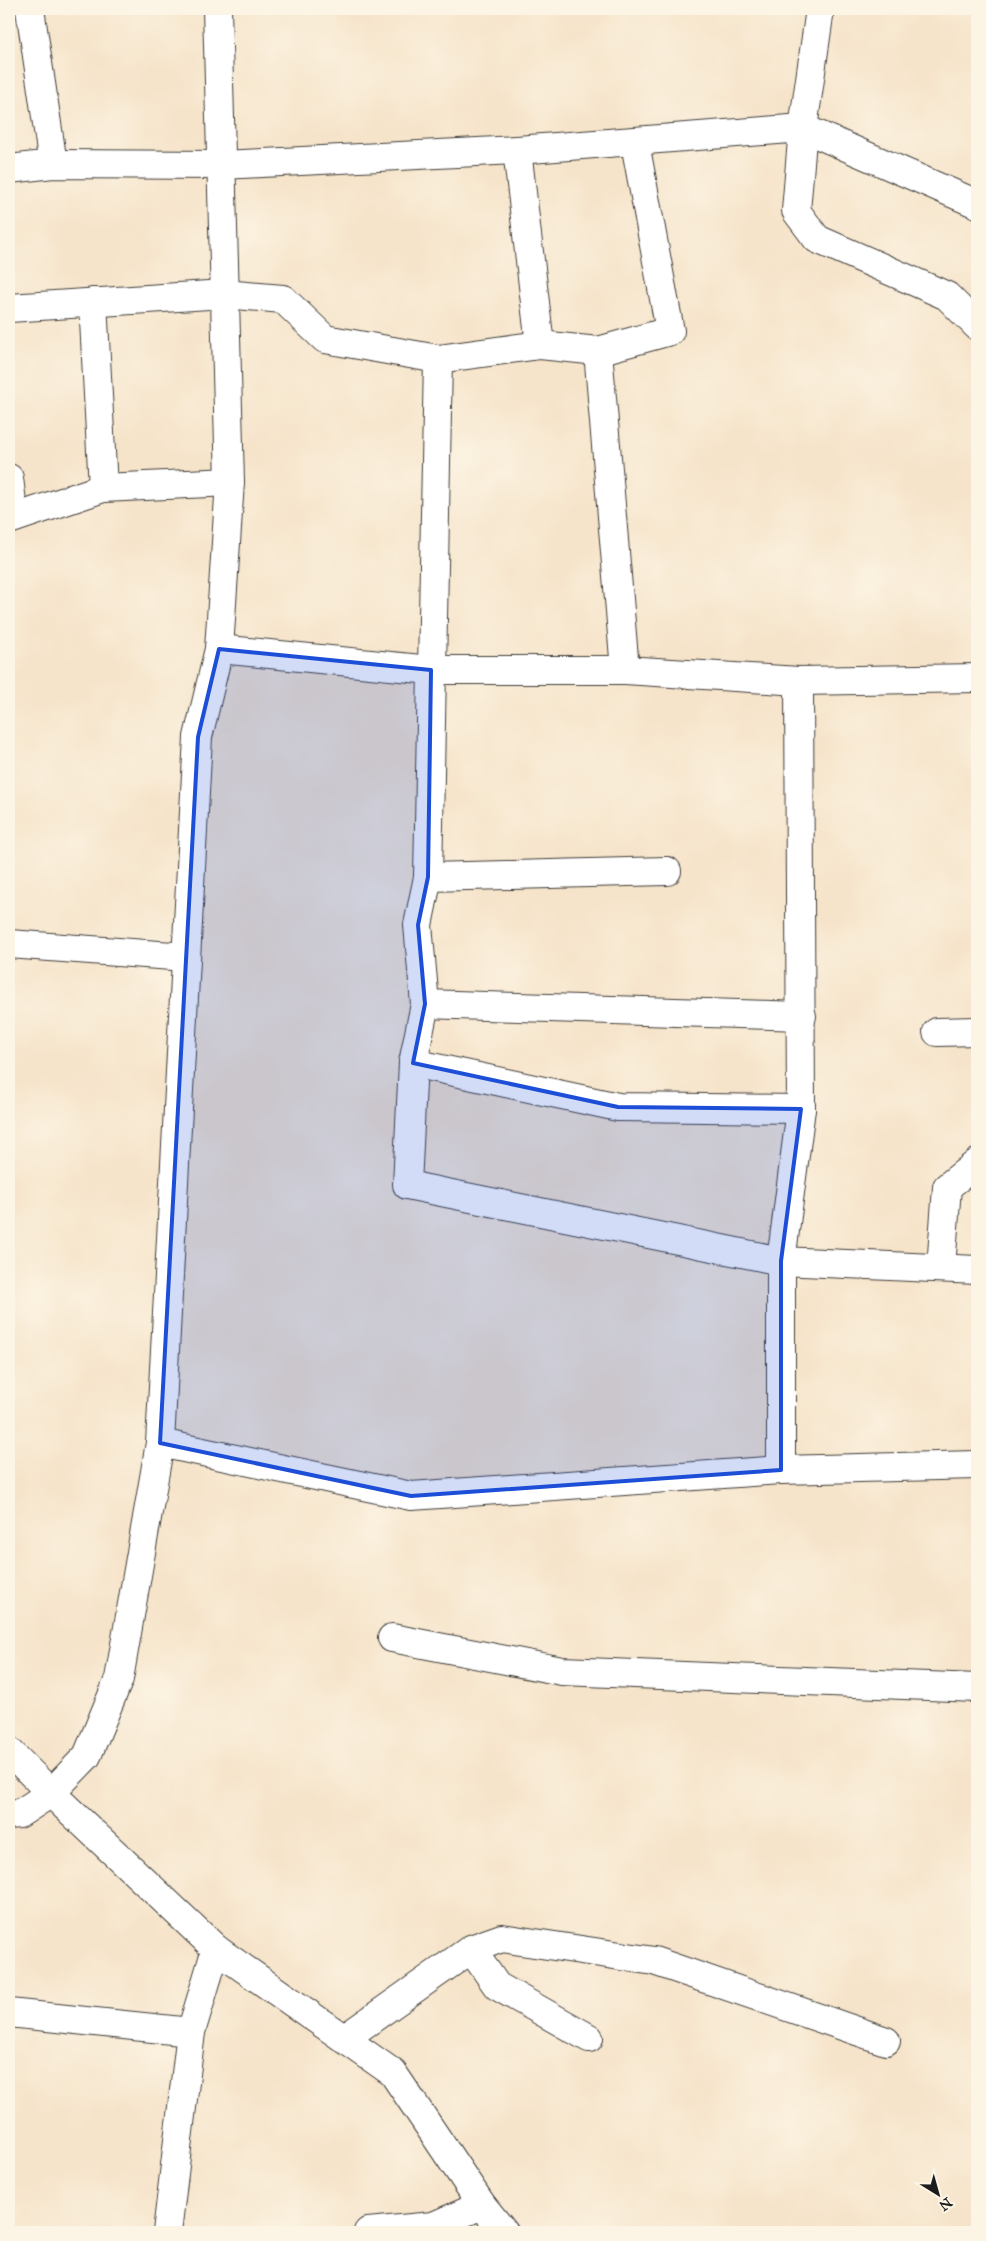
<svg xmlns="http://www.w3.org/2000/svg" width="986" height="2241" font-family="'IM FELL Great Primer',serif">
<rect width="100%" height="100%" fill="#fcf5e5"/>
<filter id="ink" filterUnits="userSpaceOnUse"><feTurbulence type="fractalNoise" baseFrequency=".02" numOctaves="2"/><feDisplacementMap in="SourceGraphic" scale="10" xChannelSelector="R" yChannelSelector="G"/><feConvolveMatrix kernelMatrix="1 2 1 2 8 2 1 2 1" color-interpolation-filters="sRGB"/></filter>
<filter id="wash" filterUnits="userSpaceOnUse"><feTurbulence type="fractalNoise" baseFrequency=".0096" numOctaves="4" result="noise"/><feDisplacementMap in="SourceGraphic" scale="20" xChannelSelector="R" yChannelSelector="G"/><feGaussianBlur stdDeviation="1.12" result="paint"/><feColorMatrix in="noise" values="0 0 0 0 0 0 0 0 0 0 0 0 0 0 0 0 0 1.4 0 .05"/><feComposite in="paint" operator="in"/></filter>
<g filter="url(#wash)">
<rect width="100%" height="100%" fill="#f6e4ca"/>
</g>
<g filter="url(#ink)">
<g fill="none" stroke-linecap="round" stroke-linejoin="round">
<g stroke="#3d3a36" stroke-width="30">
<g id="minor">
<path d="M30 9 53 164"/>
<path d="M820 9 803 128 796 211 817 239 947 296 977 326"/>
<path d="M517 150 540 345"/>
<path d="M9 169 53 164 222 165 517 150 803 128 977 204"/>
<path d="M93 302 103 488"/>
<path d="M9 308 224 294 283 299 325 339 438 359 540 345 598 351 670 331 635 143"/>
<path d="M598 351 625 670"/>
<path d="M438 359 428 877 418 925 425 1004 413 1063 407 1185 781 1261 977 1270"/>
<path d="M9 478 14 518"/>
<path d="M9 520 103 488 230 482"/>
<path d="M219 649 431 670H625L799 681 977 678"/>
<path d="M428 877 667 871"/>
<path d="M9 944 186 957"/>
<path d="M425 1004 802 1016"/>
<path d="M937 1032 977 1031"/>
<path d="M413 1063 618 1107 801 1109"/>
<path d="M941 1268 947 1187 977 1163"/>
<path d="M160 1443 411 1496 781 1470 977 1465"/>
<path d="M781 1470V1261L801 1109 799 681"/>
<path d="M392 1638 562 1671 977 1688"/>
<path d="M9 1751 51 1793 216 1949 393 2073 482 2205 504 2232"/>
<path d="M9 1815 19 1814 51 1793 87 1756 119 1679 160 1443 198 737 219 649 230 482 217 9"/>
<path d="M471 1949 497 1986 589 2038"/>
<path d="M9 2013 191 2032"/>
<path d="M345 2038 471 1949 502 1938 654 1961 886 2041"/>
<path d="M167 2232 191 2032 216 1949"/>
<path d="M368 2232 433 2226 482 2205"/>
</g>
</g>
<use href="#minor" stroke="#fff" stroke-width="28"/>
</g>
</g>
<path fill="#1d4ed8" fill-opacity="0.2" stroke="#1d4ed8" stroke-width="4" stroke-linejoin="round" d="M219 649 431 670 428 877 418 925 425 1004 413 1063 618 1107 801 1109 781 1261V1470L411 1496 160 1443 198 737Z"/>
<rect width="986" height="2241" fill="none" stroke="#fcf5e5" stroke-width="30"/>
<g transform="translate(938 2194) rotate(143)" stroke="#fcf5e5" stroke-width="4" paint-order="stroke">
<path d="M0-4L9 19L0 12L-9 19Z" fill="#1c1c1c"/>
<text y="-8" font-size="14" font-weight="bold" text-anchor="middle" fill="#1c1c1c">N</text>
</g>
</svg>
